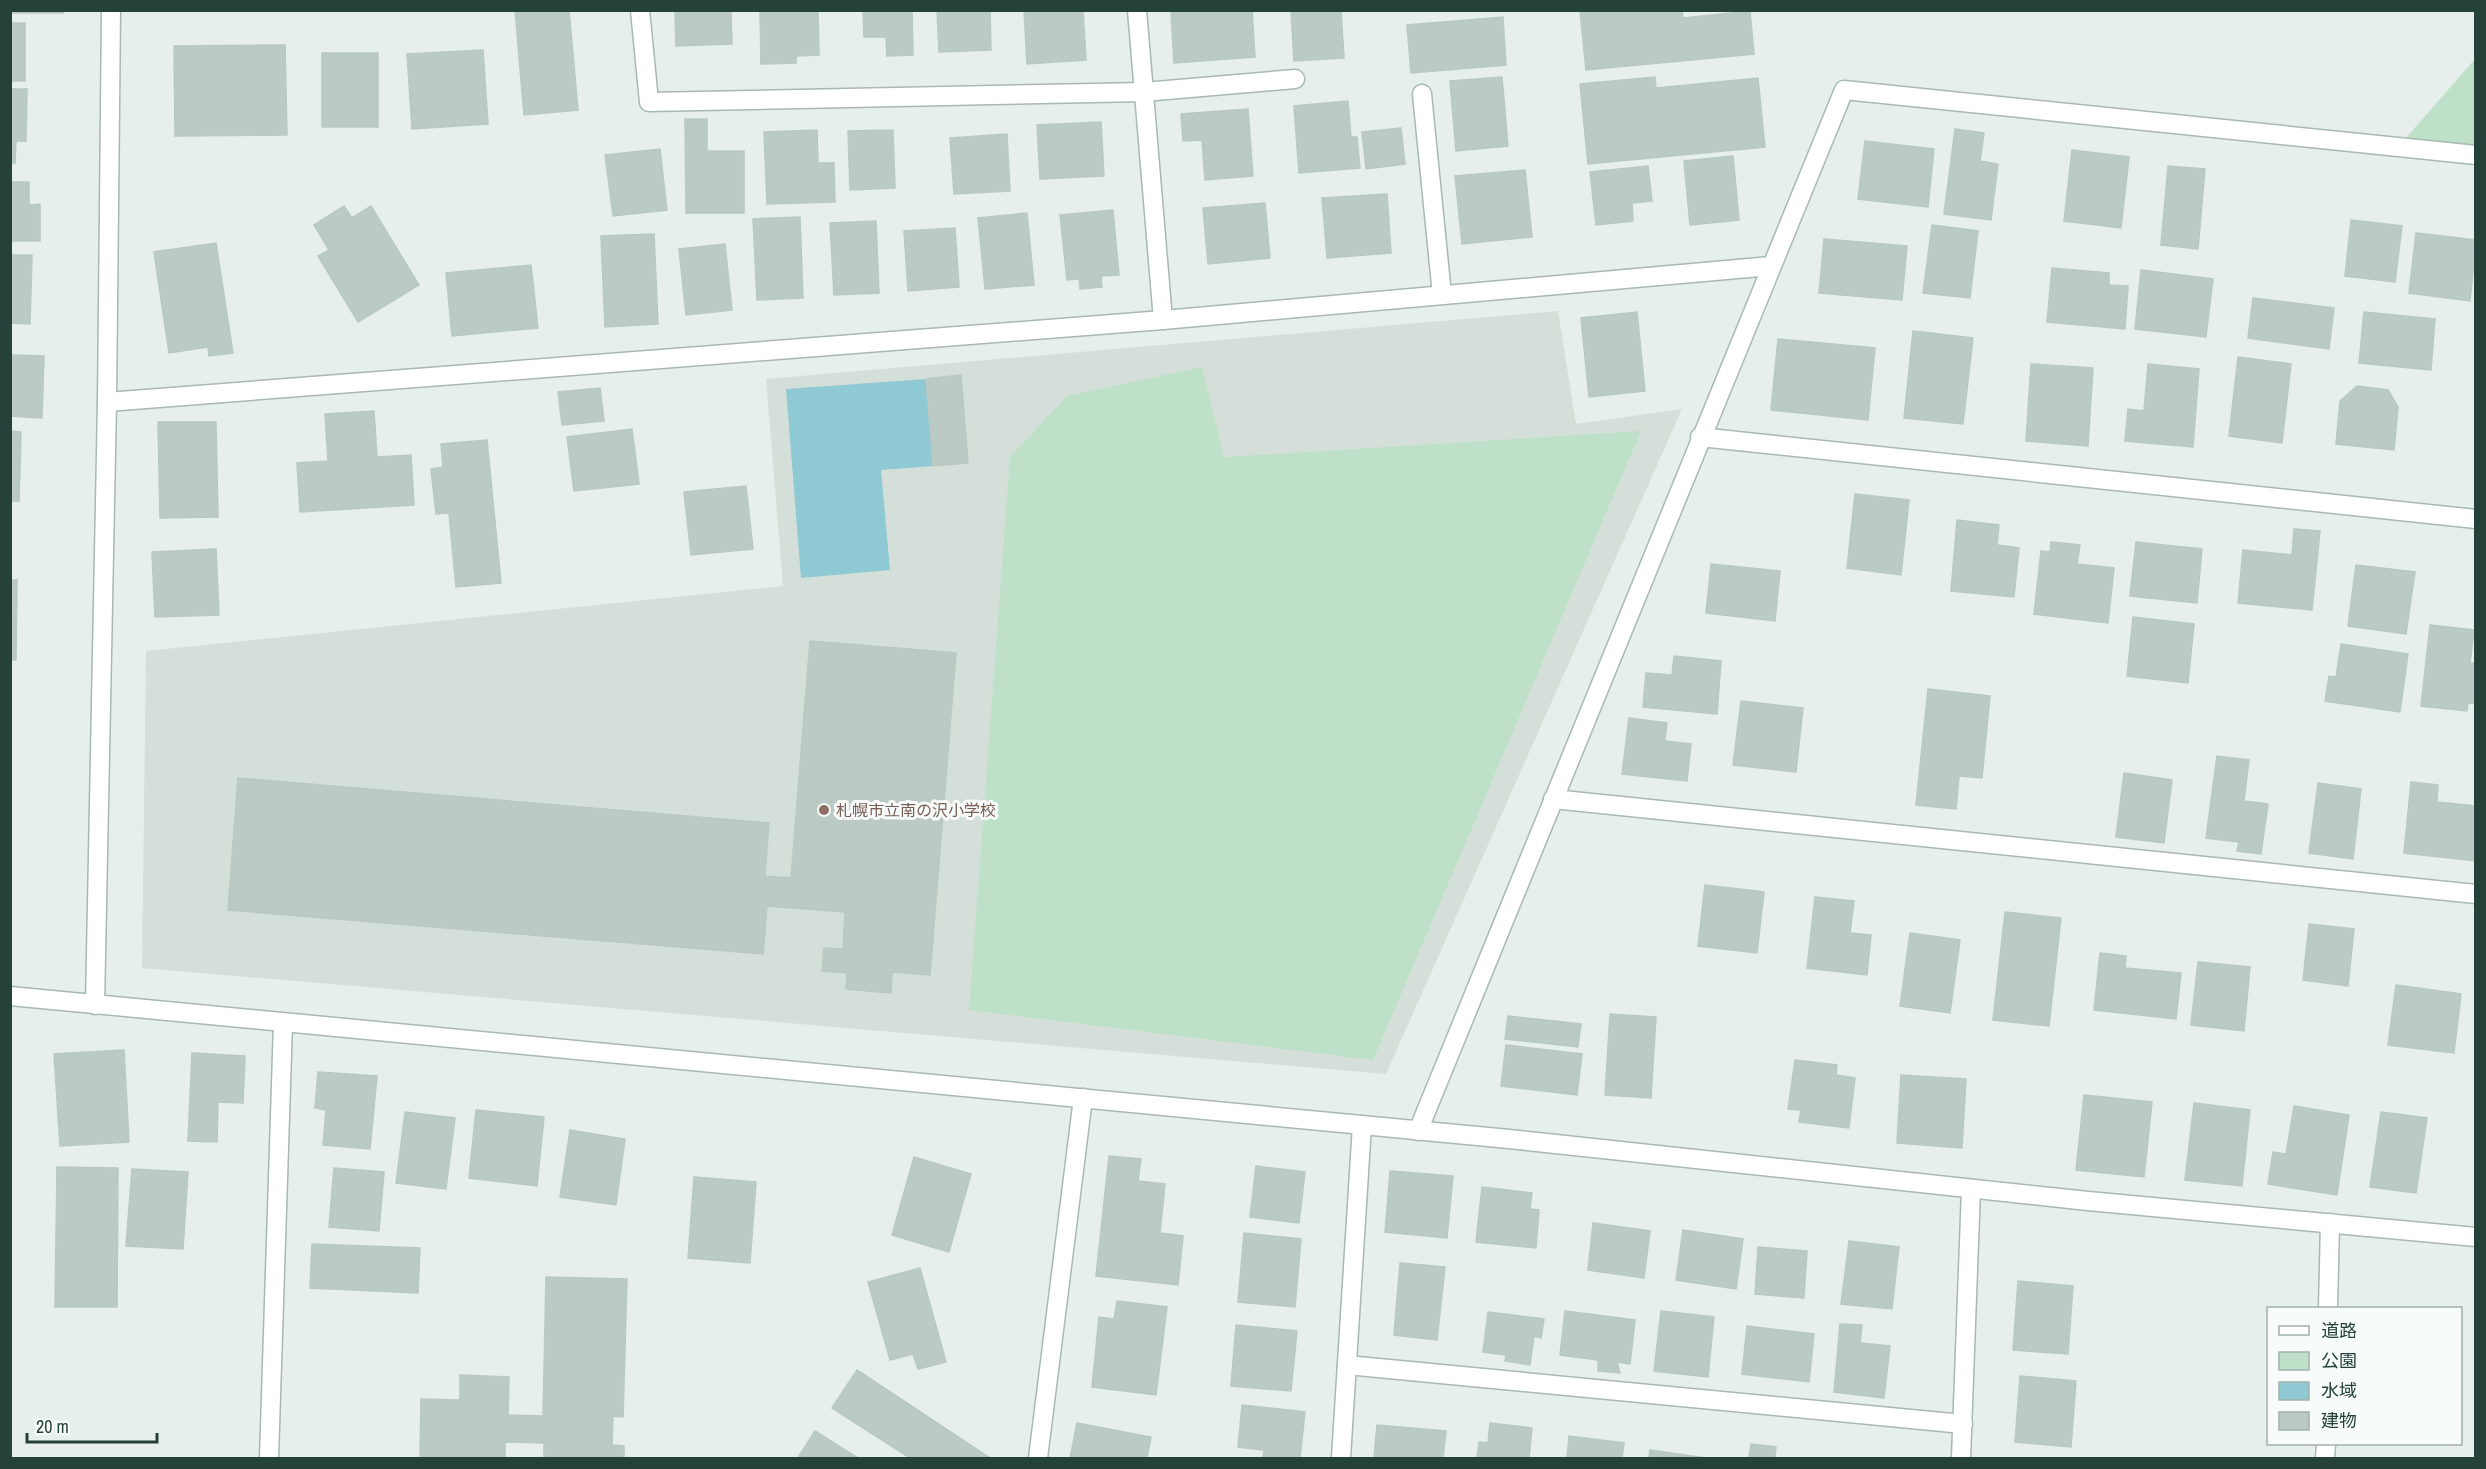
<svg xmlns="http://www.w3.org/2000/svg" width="2486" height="1469" font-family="'Archivo Narrow','Noto Sans JP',sans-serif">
<rect width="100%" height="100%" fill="#e6efeb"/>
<path fill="#d4dfda" d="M1558 311 1576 424 1682 409 1386 1074 142 968 146 651 783 586 766 379Z"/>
<g fill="#bfe0c8">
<path d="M2475 59V155L2398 147Z"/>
<path d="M1202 367 1224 457 1641 431 1373 1060 969 1010 1010 457 1067 396Z"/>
</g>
<path fill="#8ec9d4" d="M926 379 933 466 881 470 890 570 801 578 786 389Z"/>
<g fill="#bbcac4" stroke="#b8c9c2" stroke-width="1.5">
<rect x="10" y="10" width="53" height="3"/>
<path d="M515 10H569L578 110 524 115Z"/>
<path d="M675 10H731L732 44 676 46Z"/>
<path d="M760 10H818L819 55 796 56V63L761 64Z"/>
<path d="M863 10H912L913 55 887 56 886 37H864Z"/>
<path d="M937 10H990L991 50 939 52Z"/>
<path d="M1024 10H1083L1086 60 1027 64Z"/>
<path d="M1252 10 1255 57 1174 63 1171 11Z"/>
<path d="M1291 10H1341L1344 58 1294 61Z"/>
<path d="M1580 10H1682L1683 18 1750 11 1754 54 1586 70Z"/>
<path d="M1503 17 1506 65 1411 73 1407 25Z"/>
<rect x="10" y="23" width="15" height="58"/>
<path d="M285 45 287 135 175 136 174 46Z"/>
<path d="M483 50 488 124 412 129 407 54Z"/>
<rect x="322" y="53" width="56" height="74"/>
<path d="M1502 77 1508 146 1456 151 1450 81Z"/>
<path d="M1655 77 1656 88 1758 78 1765 147 1588 164 1580 84Z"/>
<path d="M10 89H27L26 141H16L15 163H10Z"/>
<path d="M1348 101 1351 137H1357L1360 168 1299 173 1294 106Z"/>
<path d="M1248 109 1253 176 1205 180 1202 140 1183 141 1181 114Z"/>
<path d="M685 119H707V151H744V213H686Z"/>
<path d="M1101 122 1104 176 1040 179 1037 125Z"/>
<path d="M1401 128 1405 164 1366 169 1362 132Z"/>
<path d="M1955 129 1984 133 1980 161 1998 164 1991 220 1944 214Z"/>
<path d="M817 130 818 163H834L835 202 767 204 764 132Z"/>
<path d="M893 130 895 188 850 190 848 131Z"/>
<path d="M1007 134 1010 191 954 194 950 138Z"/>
<path d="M1865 141 1934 149 1928 207 1858 199Z"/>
<path d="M660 149 667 210 613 216 605 155Z"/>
<path d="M2072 150 2129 157 2121 228 2064 221Z"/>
<path d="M1733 156 1739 220 1690 225 1684 161Z"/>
<path d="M1648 166 1652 201 1632 203 1633 221 1596 225 1590 172Z"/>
<path d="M2168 166 2205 169 2198 249 2161 245Z"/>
<path d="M1525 170 1532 237 1462 244 1455 176Z"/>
<path d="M10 182H29V205L40 204V241H10Z"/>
<path d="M1387 194 1391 253 1327 258 1322 198Z"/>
<path d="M1265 203 1270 258 1208 264 1203 208Z"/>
<path d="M344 206 352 218 371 206 419 285 358 322 318 256 329 250 314 225Z"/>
<path d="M1113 210 1119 275 1101 276 1102 287 1080 289 1079 279 1067 280 1060 215Z"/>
<path d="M1027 213 1034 285 985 289 978 218Z"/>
<path d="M800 217 803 298 757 300 753 219Z"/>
<path d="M2351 220 2402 226 2395 282 2345 276Z"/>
<path d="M876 221 879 293 834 295 830 223Z"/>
<path d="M1932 225 1978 231 1970 298 1923 293Z"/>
<path d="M955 228 959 287 908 291 904 231Z"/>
<path d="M2416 233 2476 240 2470 301 2409 293Z"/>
<path d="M654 234 658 324 605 327 601 236Z"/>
<path d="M1824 239 1907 246 1902 300 1819 293Z"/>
<path d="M216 243 233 353 209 356 208 347 169 353 154 252Z"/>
<path d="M725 244 732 310 686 315 679 249Z"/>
<path d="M10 255H32L30 324 10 323Z"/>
<path d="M531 265 538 328 452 336 446 273Z"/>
<path d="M2052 268 2109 273V285L2128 286 2125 329 2047 322Z"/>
<path d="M2141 270 2213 279 2206 337 2135 329Z"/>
<path d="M2253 298 2334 308 2329 349 2248 338Z"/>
<path d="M1637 312 1645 391 1589 397 1581 318Z"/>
<path d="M2364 312 2435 319 2431 370 2359 363Z"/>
<path d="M1913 331 1973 338 1963 424 1904 418Z"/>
<path d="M1778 339 1875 348 1868 420 1771 410Z"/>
<path d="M10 355 44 356 42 418 10 416Z"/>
<path d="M2238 357 2291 364 2282 443 2229 436Z"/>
<path d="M2031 364 2093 368 2088 446 2026 441Z"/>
<path d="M2148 364 2199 369 2193 447 2125 441 2128 409 2144 411Z"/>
<path d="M961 375 968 463 933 466 926 379Z"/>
<path d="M2357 386 2388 390 2398 407 2394 450 2336 444 2340 401Z"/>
<path d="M600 388 604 421 562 425 558 392Z"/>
<path d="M374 411 377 457 411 455 414 505 300 512 297 463 328 461 325 414Z"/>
<path d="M158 422H216L218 517 160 518Z"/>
<path d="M632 429 639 484 574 491 567 437Z"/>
<path d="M10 431 21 432 19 501H10Z"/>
<path d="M487 440 501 583 456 587 449 513 436 514 431 469 443 467 441 444Z"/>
<path d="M746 486 753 549 691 555 684 492Z"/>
<path d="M1855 494 1909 500 1901 575 1847 568Z"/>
<path d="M1957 520 1999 525 1997 545 2019 548 2014 597 1951 591Z"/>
<path d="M2294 529 2320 531 2312 610 2238 603 2243 550 2292 555Z"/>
<path d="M2051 542 2080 545 2077 564 2114 568 2108 623 2034 614 2041 551 2050 552Z"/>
<path d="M2136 542 2202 549 2197 603 2130 596Z"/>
<path d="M216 549 219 615 155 617 152 552Z"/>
<path d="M1711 564 1780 571 1775 621 1706 613Z"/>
<path d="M2356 565 2415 572 2406 634 2348 626Z"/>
<path d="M10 580H17L16 660H10Z"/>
<path d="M2133 617 2194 624 2188 683 2127 676Z"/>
<path d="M2430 625 2474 630 2470 663H2476V704L2468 703 2467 711 2421 706Z"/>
<path d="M810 641 956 653 930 975 892 972 891 993 846 989 847 973 822 971 824 948 843 949 845 912 767 906 763 954 228 910 238 778 769 823 765 876 791 878Z"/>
<path d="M2341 644 2408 654 2400 712 2325 701 2329 676 2336 677Z"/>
<path d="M1674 656 1721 661 1717 714 1643 707 1646 673 1672 675Z"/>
<path d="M1928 689 1990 696 1982 778 1959 776 1956 809 1916 805Z"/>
<path d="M1741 701 1803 708 1796 772 1733 765Z"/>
<path d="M1629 718 1667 723 1665 741 1691 744 1687 781 1622 774Z"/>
<path d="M2217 756 2249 760 2244 801 2268 804 2261 854 2237 851 2239 842 2206 838Z"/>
<path d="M2124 773 2172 780 2164 843 2116 837Z"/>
<path d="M2411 782 2438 785 2437 802 2476 806V861L2404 853Z"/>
<path d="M2318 783 2361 789 2353 859 2309 853Z"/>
<path d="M1705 885 1764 892 1757 953 1698 946Z"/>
<path d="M1815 897 1854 901 1850 933 1871 935 1867 975 1807 968Z"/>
<path d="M2005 912 2061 918 2049 1026 1993 1020Z"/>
<path d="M2309 924 2354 929 2348 986 2303 980Z"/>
<path d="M1910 933 1960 940 1950 1013 1900 1006Z"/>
<path d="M2100 953 2126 956 2125 968 2181 973 2176 1019 2094 1010Z"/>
<path d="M2198 962 2250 967 2244 1031 2191 1025Z"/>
<path d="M2396 985 2461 994 2454 1053 2388 1045Z"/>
<path d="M1610 1014 1656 1017 1651 1098 1605 1095Z"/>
<path d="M1508 1016 1581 1024 1578 1047 1505 1039Z"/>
<path d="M1506 1045 1582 1054 1577 1095 1501 1086Z"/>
<path d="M124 1050 129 1142 60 1146 54 1054Z"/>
<path d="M192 1053 245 1056 243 1103 218 1102 217 1142 188 1141Z"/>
<path d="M1795 1060 1837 1065 1836 1075 1855 1078 1849 1128 1799 1122 1801 1110 1788 1109Z"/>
<path d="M318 1072 377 1076 370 1149 323 1145 326 1110 315 1108Z"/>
<path d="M1901 1075 1966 1079 1962 1148 1897 1143Z"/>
<path d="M2084 1095 2152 1102 2144 1177 2076 1170Z"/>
<path d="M2194 1103 2250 1110 2242 1186 2185 1180Z"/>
<path d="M2294 1106 2349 1115 2337 1195 2268 1184 2273 1152 2286 1154Z"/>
<path d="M476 1110 544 1117 537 1186 469 1178Z"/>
<path d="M405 1112 455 1118 446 1189 396 1183Z"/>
<path d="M2381 1112 2427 1118 2416 1193 2370 1187Z"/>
<path d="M570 1130 625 1139 616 1205 560 1197Z"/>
<path d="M1109 1156 1141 1159 1138 1181 1165 1184 1160 1233 1183 1236 1178 1285 1096 1276Z"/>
<path d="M914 1157 971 1174 949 1252 892 1235Z"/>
<path d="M1256 1166 1305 1172 1299 1223 1250 1217Z"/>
<path d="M57 1167 118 1168 117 1307H55Z"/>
<path d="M334 1168 384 1172 379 1231 329 1227Z"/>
<path d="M132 1169 188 1172 183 1249 126 1246Z"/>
<path d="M1390 1171 1453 1176 1447 1238 1385 1232Z"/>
<path d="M694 1177 756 1182 750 1263 688 1258Z"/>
<path d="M1482 1187 1532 1193 1530 1209 1539 1210 1536 1248 1476 1242Z"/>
<path d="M1593 1223 1650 1231 1644 1278 1588 1270Z"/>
<path d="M1683 1230 1743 1239 1736 1289 1676 1280Z"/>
<path d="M1244 1233 1301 1239 1295 1307 1238 1302Z"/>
<path d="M1849 1241 1899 1247 1892 1309 1841 1304Z"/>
<path d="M312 1244 420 1248 418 1293 310 1288Z"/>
<path d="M1758 1247 1807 1251 1804 1298 1755 1294Z"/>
<path d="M1400 1263 1445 1267 1437 1340 1394 1335Z"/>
<path d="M920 1268 946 1362 918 1369 913 1354 890 1360 868 1282Z"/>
<path d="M546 1277 627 1279 623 1417 613 1416 612 1445 624 1446V1458H544V1443L505 1442V1458H420L421 1399 460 1400V1375L509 1377 508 1415 543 1416Z"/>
<path d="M2018 1281 2073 1286 2068 1354 2013 1350Z"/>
<path d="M1117 1301 1167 1307 1156 1395 1092 1387 1099 1317 1114 1319Z"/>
<path d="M1565 1311 1635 1320 1630 1364 1617 1362 1620 1373 1598 1371V1360L1560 1355Z"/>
<path d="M1661 1311 1714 1317 1708 1377 1654 1371Z"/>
<path d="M1488 1312 1544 1319 1541 1338 1534 1336 1530 1365 1505 1361 1506 1355 1483 1352Z"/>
<path d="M1840 1324 1862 1325 1860 1343 1890 1346 1884 1398 1834 1392Z"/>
<path d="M1236 1325 1297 1331 1291 1391 1231 1386Z"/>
<path d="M1747 1326 1814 1334 1809 1382 1742 1374Z"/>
<path d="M857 1370 990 1458H910L832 1408Z"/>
<path d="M2020 1376 2076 1381 2071 1447 2015 1442Z"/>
<path d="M1242 1405 1305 1412 1300 1458H1263L1264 1450 1238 1447Z"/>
<path d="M1077 1423 1151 1437 1147 1458H1070Z"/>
<path d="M1490 1423 1532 1428 1529 1458H1477L1479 1442 1488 1443Z"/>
<path d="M1377 1425 1446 1431 1443 1458H1374Z"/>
<path d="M815 1431 858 1458H804L799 1456Z"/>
<path d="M1569 1436 1624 1443 1622 1458H1567Z"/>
<path d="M1751 1444 1776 1447 1775 1458H1749Z"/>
<path d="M1650 1450 1706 1458H1649Z"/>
</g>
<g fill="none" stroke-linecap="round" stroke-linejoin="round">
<g stroke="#a8b8b2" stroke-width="21">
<g id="service">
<path d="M1144 92 1295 79"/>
<path d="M1422 94 1442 295"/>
<path d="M2328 1308 2330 1223"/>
<path d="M2325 1458 2326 1444"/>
</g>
</g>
<g stroke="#a8b8b2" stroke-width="21">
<g id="minor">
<path d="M640 10 649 102 1144 92"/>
<path d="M1137 10 1163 320"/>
<path d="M107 402 1163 320 1771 266"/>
<path d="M1700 437 2476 519"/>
<path d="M1553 799 2476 894"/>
<path d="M10 996 1509 1139 2088 1201 2476 1237"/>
<path d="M95 1005 107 402 111 10"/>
<path d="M1418 1131 1844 90 2476 155"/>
<path d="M1347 1365 1963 1424"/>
<path d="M269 1458 283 1023"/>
<path d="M1038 1458 1083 1098"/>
<path d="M1341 1458 1362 1125"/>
<path d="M1961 1458 1971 1189"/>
</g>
</g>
<use href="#service" stroke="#fff" stroke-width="18"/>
<use href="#minor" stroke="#fff" stroke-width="18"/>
</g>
<circle fill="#8d6e63" stroke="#f7fbf9" stroke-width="2" cx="824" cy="810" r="6"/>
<g text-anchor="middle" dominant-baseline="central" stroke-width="6" stroke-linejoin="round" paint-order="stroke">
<g font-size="16" fill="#785e54" stroke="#f7fbf9" text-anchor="start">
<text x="836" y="810">札幌市立南の沢小学校</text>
</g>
</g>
<rect width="2486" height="1469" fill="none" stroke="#24423a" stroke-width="24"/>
<rect x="2267" y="1307" width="195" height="138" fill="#f7fbf9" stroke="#a3b1ad" stroke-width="1.5"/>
<rect x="2279" y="1326" width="30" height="9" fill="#ffffff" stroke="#a3b1ad" stroke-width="1.5"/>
<text x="2321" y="1337" font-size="18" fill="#24423a">道路</text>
<rect x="2279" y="1352" width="30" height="18" fill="#bfe0c8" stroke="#a3b1ad" stroke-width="1.5"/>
<text x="2321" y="1367" font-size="18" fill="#24423a">公園</text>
<rect x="2279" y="1382" width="30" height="18" fill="#8ec9d4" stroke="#a3b1ad" stroke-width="1.5"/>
<text x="2321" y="1397" font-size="18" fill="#24423a">水域</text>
<rect x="2279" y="1412" width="30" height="18" fill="#bbcac4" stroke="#a3b1ad" stroke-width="1.5"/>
<text x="2321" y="1427" font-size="18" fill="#24423a">建物</text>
<path d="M27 1433v9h130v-9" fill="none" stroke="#24423a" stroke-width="3"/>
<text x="36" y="1433" font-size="18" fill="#24423a" stroke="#f7fbf9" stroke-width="4.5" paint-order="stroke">20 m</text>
</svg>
